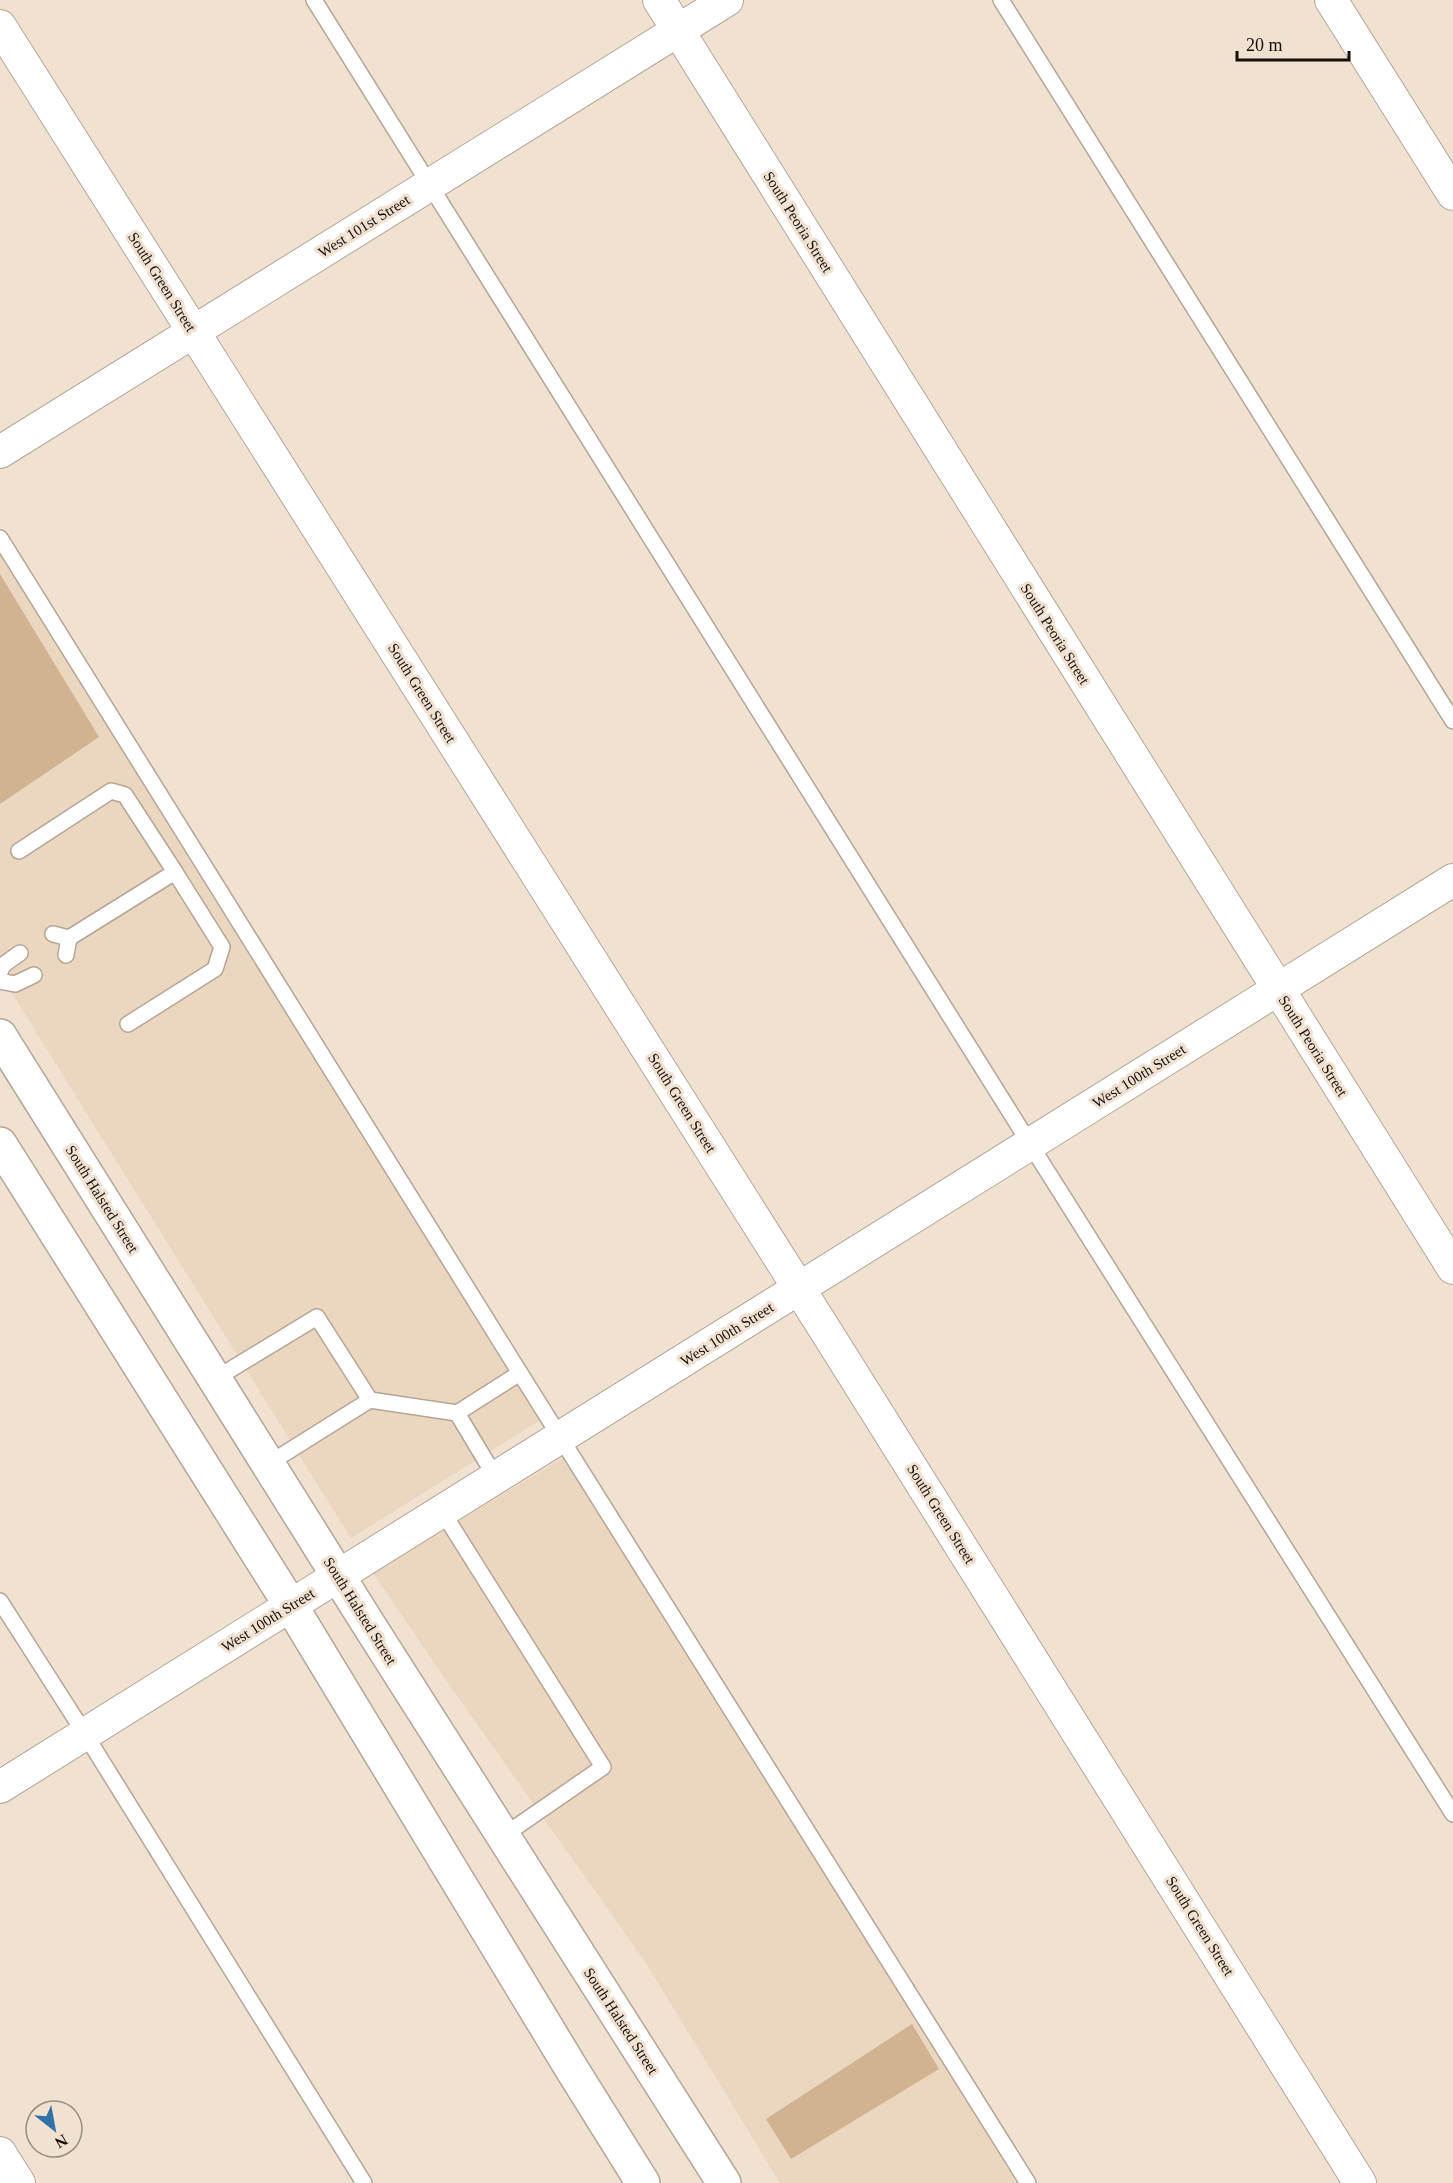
<svg xmlns="http://www.w3.org/2000/svg" width="1453" height="2183" font-family="Georgia,serif">
<rect width="100%" height="100%" fill="#f0e1d1"/>
<g fill="#ebd6c0">
<path d="M0 538 547 1416 351 1538 0 974Z"/>
<path d="M571 1453 1028 2183H780L646 1963 450 1686 373 1573Z"/>
</g>
<g fill="#d1b291">
<path d="M0 574 99 737 0 804Z"/>
<path d="M912 2024 939 2069 791 2159 766 2119Z"/>
</g>
<g fill="none" stroke-linecap="round" stroke-linejoin="round">
<g stroke="#b4a697" stroke-width="18">
<g id="lane">
<path d="M314 0 1030 1144 1453 1814"/>
<path d="M1001 0 1453 721"/>
<path d="M0 538 520 1373 1028 2183"/>
<path d="M19 851 111 791 125 795 175 872"/>
<path d="M53 934 69 938 66 955"/>
<path d="M69 938 175 872 222 947 215 969 128 1024"/>
<path d="M0 972 3 965 20 953"/>
<path d="M0 981 15 984 34 975"/>
<path d="M215 1379 317 1317 370 1400"/>
<path d="M457 1413 520 1373"/>
<path d="M268 1464 370 1400 457 1413 496 1478"/>
<path d="M442 1511 603 1767 503 1836"/>
<path d="M0 1601 85 1734 364 2183"/>
</g>
</g>
<g stroke="#b4a697" stroke-width="34">
<g id="street">
<path d="M659 0 1453 1268"/>
<path d="M1331 0 1453 194"/>
<path d="M0 26 829 1336 1360 2183"/>
<path d="M0 452 727 0"/>
<path d="M0 1787 1453 880"/>
<path d="M0 2153 19 2183"/>
</g>
</g>
<g stroke="#b4a697" stroke-width="36">
<g id="primary">
<path d="M0 1036 367 1622 724 2183"/>
<path d="M0 1144 291 1606 573 2071 643 2183"/>
</g>
</g>
<use href="#lane" stroke="#fff" stroke-width="15"/>
<use href="#street" stroke="#fff" stroke-width="32"/>
<use href="#primary" stroke="#fff" stroke-width="33"/>
</g>
<g text-anchor="middle" dominant-baseline="central" stroke-width="6" stroke-linejoin="round" paint-order="stroke">
<g font-size="15" fill="#140f0a" stroke="#f0e1d1">
<text transform="translate(798 222) rotate(58)">South Peoria Street</text>
<text transform="translate(364 226) rotate(-32)">West 101st Street</text>
<text transform="translate(162 282) rotate(58)">South Green Street</text>
<text transform="translate(1055 634) rotate(58)">South Peoria Street</text>
<text transform="translate(422 693) rotate(58)">South Green Street</text>
<text transform="translate(1313 1046) rotate(58)">South Peoria Street</text>
<text transform="translate(1139 1076) rotate(-32)">West 100th Street</text>
<text transform="translate(682 1103) rotate(58)">South Green Street</text>
<text transform="translate(102 1199) rotate(58)">South Halsted Street</text>
<text transform="translate(727 1334) rotate(-32)">West 100th Street</text>
<text transform="translate(941 1514) rotate(58)">South Green Street</text>
<text transform="translate(360 1611) rotate(58)">South Halsted Street</text>
<text transform="translate(268 1620) rotate(-32)">West 100th Street</text>
<text transform="translate(1200 1926) rotate(58)">South Green Street</text>
<text transform="translate(621 2021) rotate(57)">South Halsted Street</text>
</g>
</g>
<g transform="translate(54 2129) rotate(149)"><circle r="28" fill="#f0e1d1" stroke="#988d81" stroke-width="1.5"/>
<path d="M0-4.5L10 22L0 15L-10 22Z" fill="#3071a7"/>
<text y="-9" font-size="16" font-weight="bold" text-anchor="middle" fill="#140f0a">N</text>
</g>
<path d="M1237 51v9h112v-9" fill="none" stroke="#140f0a" stroke-width="3"/>
<text x="1246" y="51" font-size="18" fill="#140f0a" stroke="#f0e1d1" stroke-width="4.5" paint-order="stroke">20 m</text>
</svg>
